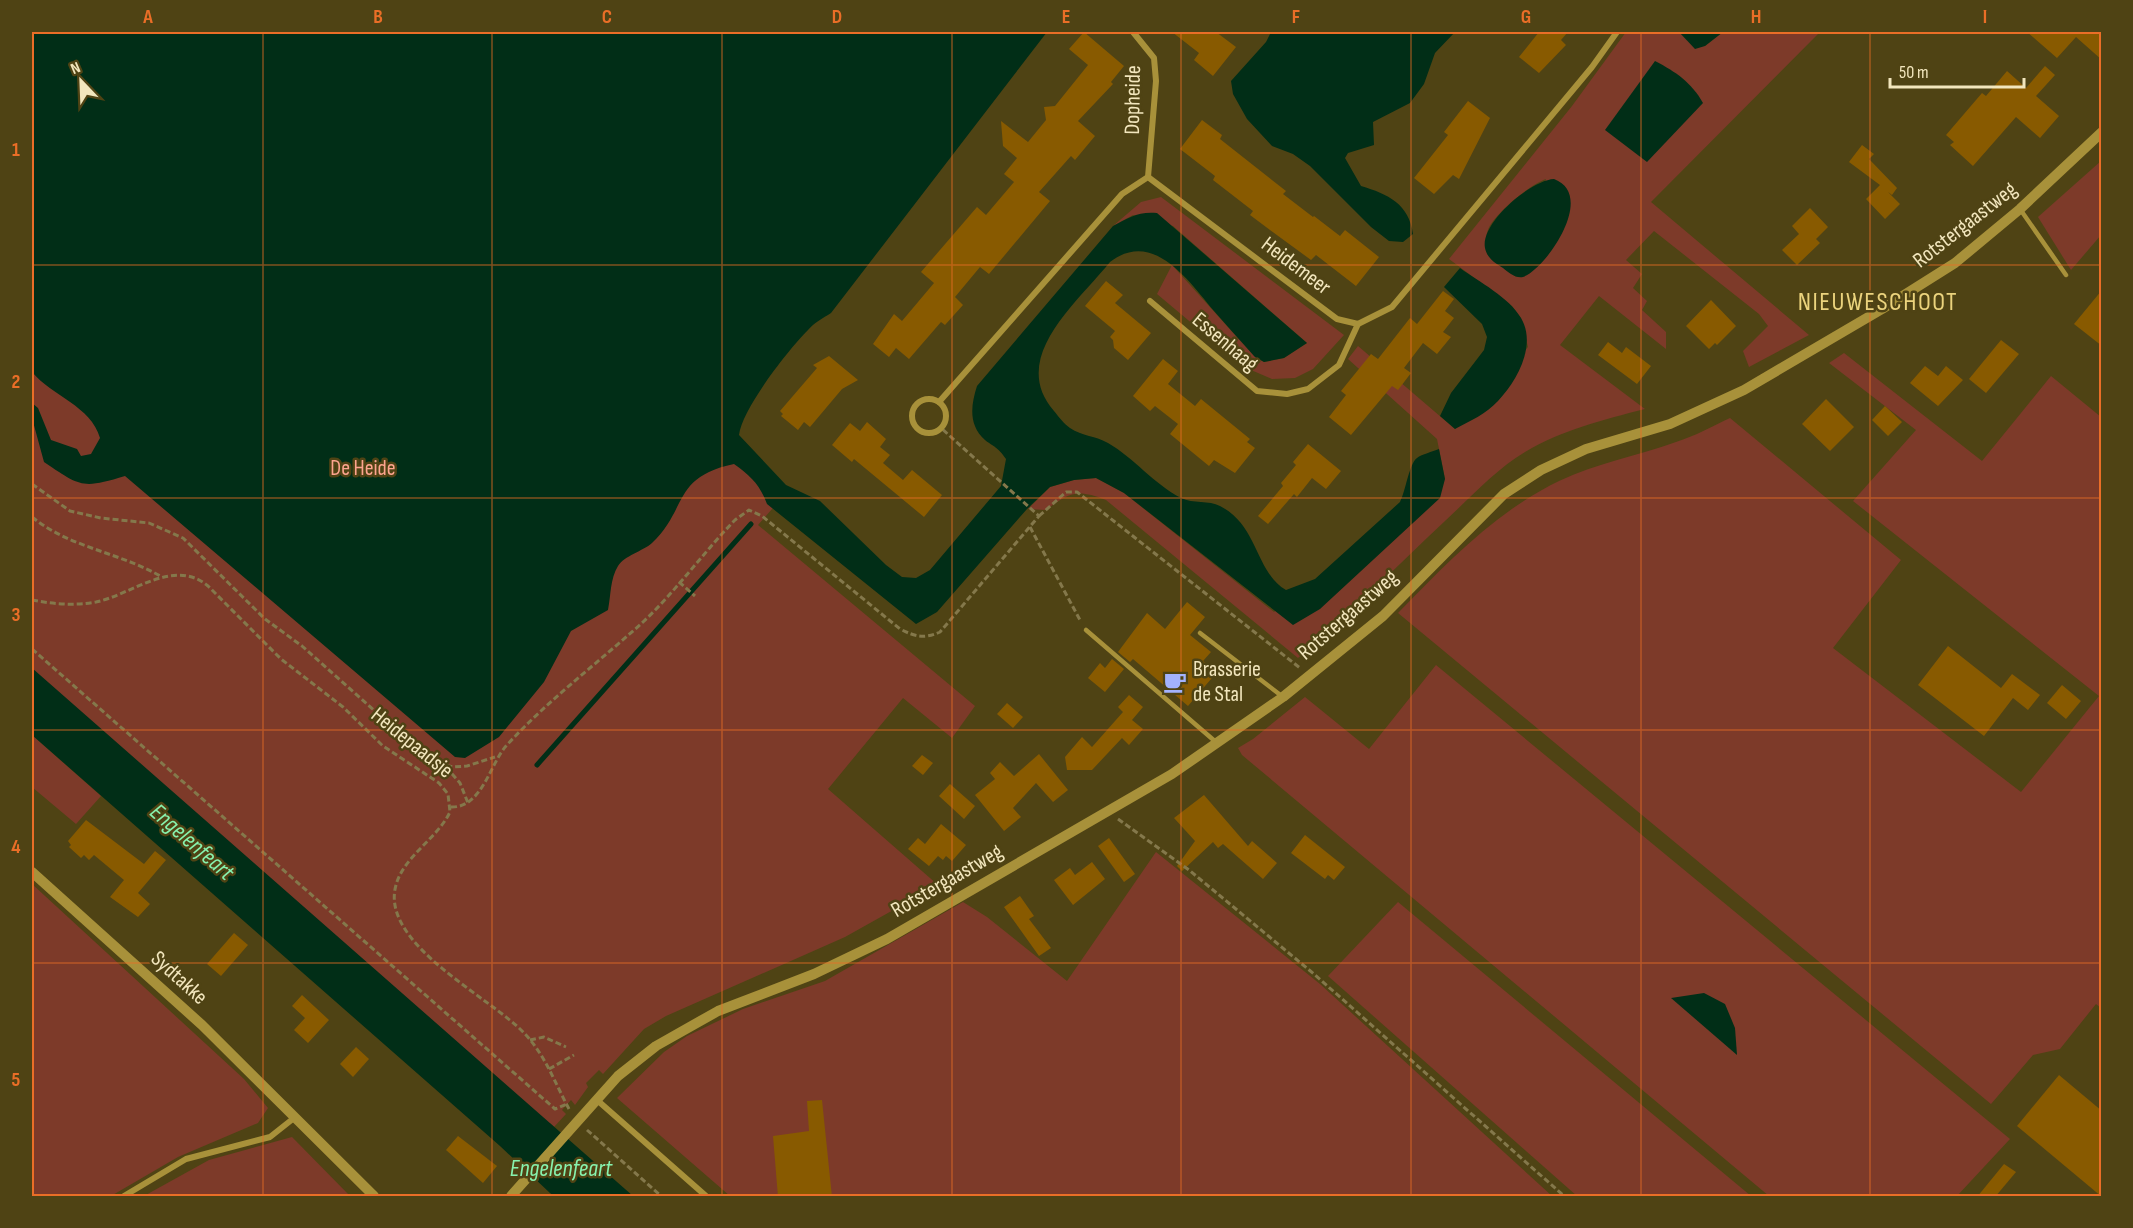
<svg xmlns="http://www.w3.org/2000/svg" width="2133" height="1228" font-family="'Sofia Sans Condensed',sans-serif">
<rect width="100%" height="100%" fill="#4f4314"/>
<g fill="#7d3a29" fill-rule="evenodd">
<path d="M32 32H508L718 436 779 501 758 525 975 706 952 738 903 698 828 789 938 885 845 937 666 1016 644 1029 603 1074 599 1070 586 1083 588 1087 575 1105 571 1100 562 1110 566 1114 554 1127 550 1123 547 1126 32 672Z"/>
<path d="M1626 32H1679L1705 46 1723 32H1820L1651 202 1809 335 1749 367 1743 351 1768 326 1759 314 1654 231 1626 260 1642 274 1633 288 1647 301 1642 310 1666 332V349L1599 296 1560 345 1645 409C1602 420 1562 430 1525 452 1495 470 1470 498 1445 521 1396 567 1349 615 1298 658L1106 500C1077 489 1070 492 1046 510L1028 509 1050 487 1074 480 1096 478 1124 493 1274 612 1445 479 1437 439 1348 359 1358 346 1455 429 1528 347 1521 318 1512 306 1449 259 1572 106ZM1546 179 1521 277 1515 276 1487 254C1487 248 1485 236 1488 230 1494 214 1531 184 1546 179Z"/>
<path d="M2101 161V235L2071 270 2038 217Z"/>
<path d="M1161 197 1344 335 1313 369 1295 378 1272 379 1244 367 1157 294 1172 265 1254 356 1264 362 1284 358 1307 343 1173 226 1133 215 1113 226 1141 202Z"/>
<path d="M1844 353 1982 461 2051 376 2101 417V1008L2096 1004 2060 1049 2033 1055 1991 1104 1398 613C1448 562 1495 512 1559 481 1597 463 1637 456 1676 442 1695 436 1713 426 1730 418L1901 560 1833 648 2021 792 2099 696 1853 501 1916 430 1829 363Z"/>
<path d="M1436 665 2010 1139 1957 1196H1769L1242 755 1238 748 1253 739 1305 697 1369 749Z"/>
<path d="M32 735 101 796 76 824 32 787Z"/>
<path d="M1156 852 1320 984 1552 1196H730L617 1098 664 1052 687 1036 743 1009 825 981 963 902 987 917 1067 981Z"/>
<path d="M32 884 244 1079 268 1108 258 1123 178 1157 111 1196H32Z"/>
<path d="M1398 902 1751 1196H1577L1328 976Z"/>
<path d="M292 1137 350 1196H144L209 1160Z"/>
</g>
<g fill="#012e17">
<path d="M32 32H1047L831 313C823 318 814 323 808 330 788 350 742 409 739 435L786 485 820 501 886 565 902 577 916 578 930 570 1001 486 1006 459C997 446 995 448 985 440 968 425 971 405 977 386L1113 226C1128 218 1139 211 1157 213L1307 343 1284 358 1264 362 1255 357C1241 341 1227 326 1214 311 1188 280 1153 229 1110 262 1077 303 1008 358 1054 411 1059 417 1064 424 1070 428 1082 436 1096 436 1108 443 1134 458 1154 484 1181 498 1193 504 1209 500 1220 506 1259 526 1255 572 1286 590L1315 579 1400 502C1406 490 1409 464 1417 458 1422 454 1432 452 1439 449L1445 479 1440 498 1320 609 1293 625 1124 493 1096 478 1074 480 1050 487 1027 509 937 612 916 624 767 504C760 485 751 476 734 464 672 477 688 509 652 543 643 551 624 556 618 566 610 579 611 595 608 610L571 631 544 682 499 737 465 758 455 757 125 476C82 489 81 487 44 462L32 418V403L38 408 51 440 77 449 81 456 91 454 100 438C91 406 52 396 32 372Z"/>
<path d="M1271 32H1455L1435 53 1424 84 1410 103 1373 122 1374 145 1348 153 1345 158 1361 186C1388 194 1409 204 1413 234L1403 242 1389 241 1371 227 1310 166 1293 154 1272 146 1247 119 1233 94 1231 81 1266 42Z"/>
<path d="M1679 32H1723L1705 46 1695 49Z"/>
<path d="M1655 61C1676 72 1691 82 1703 103L1647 162 1605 130Z"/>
<path d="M1554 179C1597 195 1546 269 1523 277 1516 279 1508 272 1503 268 1495 263 1487 258 1485 248 1480 223 1531 180 1554 179Z"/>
<path d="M1460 268C1479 282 1509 297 1521 318 1537 345 1517 381 1498 401 1486 414 1470 421 1455 429L1440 416 1451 393 1484 350 1487 337 1482 324 1444 287Z"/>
<path d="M32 668 633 1196H554L550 1193 500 1146 32 735Z"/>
<path d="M1704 993 1725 1004 1735 1028 1737 1055 1671 998Z"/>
</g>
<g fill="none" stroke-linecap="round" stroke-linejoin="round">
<path stroke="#012e17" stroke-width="5" d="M537 765 751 524"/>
</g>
<g fill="#885a00">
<path d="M1084 32 1124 66 1111 82 1113 84 1078 121 1095 136 1075 160 1071 156 1039 192 1050 201 989 274 980 267 955 297 963 305 945 325 941 322 909 359 896 348 889 357 873 344 894 314 902 321 934 283 921 272 977 207 986 215 1014 182 1004 174 1017 158 1003 146 1001 121 1028 142 1046 120 1044 107 1055 106 1088 65 1069 49Z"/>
<path d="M1172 32H1216L1236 47 1213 76 1194 60 1199 53Z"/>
<path d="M1539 32H1568L1561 40 1566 45 1539 73 1519 57Z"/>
<path d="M2027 32H2102V60L2076 37 2057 58Z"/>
<path d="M2045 66 2055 75 2036 96 2059 116 2040 138 2016 117 1973 166 1950 145 1954 142 1946 135 1982 93 1986 96 2007 71 2026 88Z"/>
<path d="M1468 101 1490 118 1459 179 1453 175 1434 194 1414 178 1448 135 1444 132Z"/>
<path d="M1202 120 1222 135 1220 139 1286 191 1283 194 1313 217 1314 216 1340 236 1345 230 1379 257 1356 286 1316 255 1311 260 1270 230 1250 215 1253 211 1213 180 1215 176 1180 149Z"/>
<path d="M1862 145 1874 154 1869 159 1897 188 1892 195 1888 192 1900 204 1885 219 1866 199 1880 185 1849 162Z"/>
<path d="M1810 208 1828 227 1816 239 1820 243 1797 265 1782 250 1799 234 1792 226Z"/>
<path d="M1106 281 1123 295 1115 303 1151 333 1128 360 1114 348 1113 340 1110 337 1115 331 1085 306Z"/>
<path d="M2102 290V346L2074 324Z"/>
<path d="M1443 291 1454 299 1445 311 1454 318 1443 332 1451 337 1437 354 1423 343 1404 368 1411 373 1398 390 1392 386 1351 435 1329 417 1346 395 1341 391 1371 354 1378 359 1410 318 1417 324Z"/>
<path d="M1711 300 1736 326 1717 345 1715 343 1709 349 1686 326Z"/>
<path d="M2001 340 2019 354 1986 393 1969 379Z"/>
<path d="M1608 342 1622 353 1626 347 1651 366 1637 384 1598 355Z"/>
<path d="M829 356 858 380 842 389 810 427 804 422 798 430 781 416 783 414 780 411 817 368 813 365Z"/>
<path d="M1163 359 1178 371 1168 384 1195 406 1201 399 1250 439 1247 442 1255 448 1235 473 1214 460 1209 466 1170 434 1178 424 1155 406 1150 411 1133 396Z"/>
<path d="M1925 366 1938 376 1946 366 1963 380 1938 406 1910 383Z"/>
<path d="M1826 399 1854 427 1830 451 1802 424Z"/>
<path d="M1885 406 1902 422 1888 436 1872 420Z"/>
<path d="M867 422 886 439 880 447 890 455 883 463 903 480 912 470 942 495 924 517 854 459 852 462 832 445 850 423 860 431Z"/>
<path d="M1308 444 1341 471 1326 489 1312 478 1297 497 1294 494 1268 524 1258 516 1283 486 1281 483 1296 465 1293 462Z"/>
<path d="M1187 602 1205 617 1190 635 1211 652 1203 661 1217 672 1188 706 1133 659 1130 662 1118 652 1147 613 1165 629Z"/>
<path d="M1948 646 2001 688 2012 674 2040 695 2028 710 2013 698 1984 736 1918 685Z"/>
<path d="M1112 659 1124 669 1105 692 1088 678 1100 663 1105 668Z"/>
<path d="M2062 685 2081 701 2066 719 2047 703Z"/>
<path d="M1129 695 1143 707 1132 720 1143 729 1129 745 1122 738 1092 770H1067L1065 757 1082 737 1092 747 1123 712 1118 707Z"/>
<path d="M1007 703 1023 717 1013 728 997 714Z"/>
<path d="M1039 754 1068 790 1053 802 1036 783 1013 808 1021 817 1004 831 975 795 995 779 990 773 1000 762 1014 776Z"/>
<path d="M922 755 933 763 923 775 912 766Z"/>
<path d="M950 784 975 806 964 819 939 796Z"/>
<path d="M1204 795 1248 846 1252 841 1277 863 1263 879 1223 844 1218 848 1213 842 1182 871 1177 866 1195 841 1174 818Z"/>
<path d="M86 820 144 864 155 851 166 860 138 893 150 904 138 917 110 897 124 880 94 855 89 860 84 855 81 858 69 847 71 845 68 841Z"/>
<path d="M941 824 966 845 952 861 946 856 943 860 938 856 929 866 908 849 918 838 925 844Z"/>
<path d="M1305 835 1345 867 1334 880 1328 875 1325 879 1291 853Z"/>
<path d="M1109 838 1135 874 1124 882 1098 846Z"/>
<path d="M1092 862 1105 879 1073 905 1054 880 1070 868 1075 875Z"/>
<path d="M1020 896 1034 916 1029 919 1051 948 1039 956 1004 907Z"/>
<path d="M234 933 248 945 221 976 207 964Z"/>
<path d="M302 995 329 1020 308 1043 294 1030 305 1018 292 1006Z"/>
<path d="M356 1047 369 1059 353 1077 340 1064Z"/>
<path d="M2059 1075 2102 1111V1197L2017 1126Z"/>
<path d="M822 1100 832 1197H778L773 1136 809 1131 807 1101Z"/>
<path d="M458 1136 497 1166 483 1183 446 1150Z"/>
<path d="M2004 1164 2016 1172 1995 1197H1977Z"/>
</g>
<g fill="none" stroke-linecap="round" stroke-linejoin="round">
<g stroke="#84784b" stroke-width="3" stroke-dasharray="6 3" stroke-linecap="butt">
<path d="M32 484 70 511 101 518 149 523 183 538 265 619 302 646 403 736 438 763 453 767 467 766 495 757"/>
<path d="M1039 516 1066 492H1077L1300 668"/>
<path d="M32 517C70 548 119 552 162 577"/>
<path d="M1030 527 1080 620"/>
<path d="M679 582 695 596"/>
<path d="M32 600C53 604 74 606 96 602 131 595 174 557 208 586L281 659 343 707 383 746 439 783 448 794 450 812C437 839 404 856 396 885 379 944 491 997 525 1034 545 1055 555 1083 569 1109"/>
<path d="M32 649 555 1109 567 1104"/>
<path d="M446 767 460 783 468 803"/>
<path d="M451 807C482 808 490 764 506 746 548 700 598 663 643 622 676 591 703 553 735 520L749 510 762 516 900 629C916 637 924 639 940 632L1039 516 941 428"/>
<path d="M1118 819 1189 870 1314 974 1564 1196"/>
<path d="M530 1040 544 1037 566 1047"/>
<path d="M549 1069 574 1055"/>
<path d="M587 1130 661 1196"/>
</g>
<g stroke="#a8913a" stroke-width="4.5">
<path d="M2020 209 2066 275"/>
<path d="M1086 630 1217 743"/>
<path d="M1200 633 1283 697"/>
</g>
<g stroke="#a8913a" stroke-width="6">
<path d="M1133 32 1154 58 1156 81 1148 177"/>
<path d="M1150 301 1257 391 1287 394 1308 389 1339 365 1358 324"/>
<circle cx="929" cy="416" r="17"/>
<path d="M939 402 1122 194 1148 177 1337 319 1358 324 1392 307 1592 67 1617 32"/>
<path d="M597 1100 706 1196"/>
<path d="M124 1196 186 1159 270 1137 294 1118"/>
</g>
<g stroke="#a8913a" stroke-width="10">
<path d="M32 872 202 1025 374 1196"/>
<path d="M511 1196 618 1076 656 1046 718 1011 814 974 887 939 1172 774 1283 697 1383 616 1504 494 1541 470 1586 449 1670 424 1744 390 1882 309 1955 263 2020 209 2102 132"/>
</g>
</g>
<path fill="none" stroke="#ea6e27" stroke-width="1.5" stroke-opacity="0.55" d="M263 32V1196M492 32V1196M722 32V1196M952 32V1196M1181 32V1196M1411 32V1196M1641 32V1196M1870 32V1196M32 265H2102M32 498H2102M32 730H2102M32 963H2102"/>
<defs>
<g id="cafe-bare" transform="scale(1.8)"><path d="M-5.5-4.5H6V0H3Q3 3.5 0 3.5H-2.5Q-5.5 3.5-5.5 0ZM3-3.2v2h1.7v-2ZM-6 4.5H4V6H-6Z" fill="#a3b2fd" stroke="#4f4314" stroke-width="2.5" paint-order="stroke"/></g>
</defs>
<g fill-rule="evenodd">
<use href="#cafe-bare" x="1175" y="682"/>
</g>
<g text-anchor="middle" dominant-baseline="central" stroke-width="5" stroke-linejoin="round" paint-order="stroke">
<g font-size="22" fill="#f2e6bd" stroke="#4f4314">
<text transform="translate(1133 100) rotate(-89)">Dopheide</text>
<text transform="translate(1965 225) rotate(-38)">Rotstergaastweg</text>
<text transform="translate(1296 266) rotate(37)">Heidemeer</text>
<text transform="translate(1225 342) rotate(40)">Essenhaag</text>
<text transform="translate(1348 615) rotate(-41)">Rotstergaastweg</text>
<text transform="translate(412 743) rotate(39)">Heidepaadsje</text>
<text transform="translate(947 881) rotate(-30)">Rotstergaastweg</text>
<text transform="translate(179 978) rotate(42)">Sydtakke</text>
</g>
<g font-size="22" fill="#fda58f" stroke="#4f4314">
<text x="363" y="468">De Heide</text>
</g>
<g font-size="22" fill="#f2e6bd" stroke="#4f4314" text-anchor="start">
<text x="1193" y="669">Brasserie<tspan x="1193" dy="25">de Stal</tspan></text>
</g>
<g font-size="24" font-style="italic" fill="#87f2ae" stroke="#4f4314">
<text transform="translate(192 842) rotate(41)">Engelenfeart</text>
<text x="561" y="1168">Engelenfeart</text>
</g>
<g font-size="26" letter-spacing="1.5" fill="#ebd37d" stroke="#4f4314">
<text x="1878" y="302">NIEUWESCHOOT</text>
</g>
</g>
<rect width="2133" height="1228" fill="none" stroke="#4f4314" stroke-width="66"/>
<g transform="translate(81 81) rotate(337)" stroke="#4f4314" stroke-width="4.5" paint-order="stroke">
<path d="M0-4.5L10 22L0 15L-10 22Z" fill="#f2e6bd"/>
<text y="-9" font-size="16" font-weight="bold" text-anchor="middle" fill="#f2e6bd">N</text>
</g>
<path d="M1890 78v9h134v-9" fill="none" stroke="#f2e6bd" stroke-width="3"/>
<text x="1899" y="78" font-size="18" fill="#f2e6bd" stroke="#4f4314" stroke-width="4.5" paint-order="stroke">50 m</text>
<rect x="33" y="33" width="2067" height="1162" fill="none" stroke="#ea6e27" stroke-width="2"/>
<g font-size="20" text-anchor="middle" font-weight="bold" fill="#ea6e27">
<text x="148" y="23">A</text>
<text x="378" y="23">B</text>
<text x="607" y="23">C</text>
<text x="837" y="23">D</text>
<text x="1066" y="23">E</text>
<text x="1296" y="23">F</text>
<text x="1526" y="23">G</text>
<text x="1756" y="23">H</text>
<text x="1985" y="23">I</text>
<text x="16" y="156">1</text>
<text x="16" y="388">2</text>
<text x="16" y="621">3</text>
<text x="16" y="853">4</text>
<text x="16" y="1086">5</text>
</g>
</svg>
